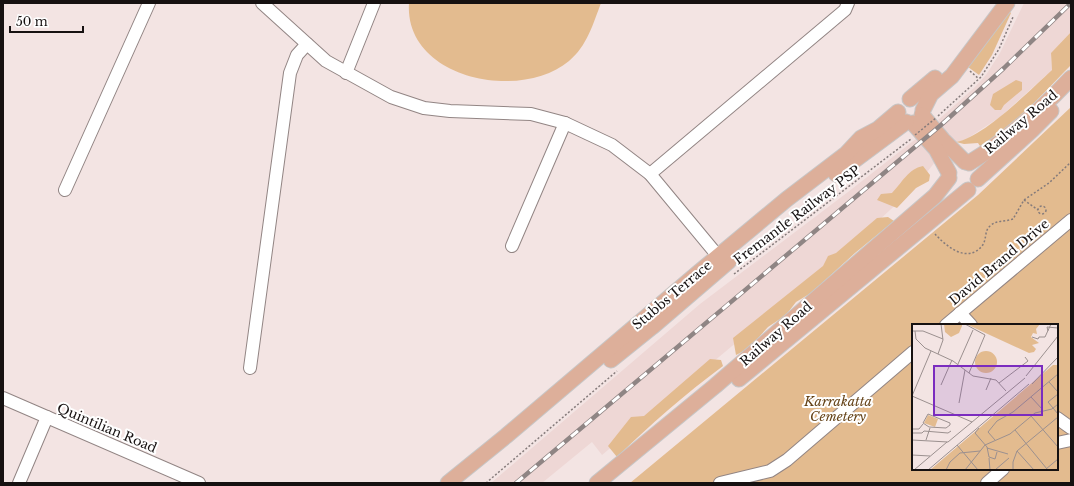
<svg xmlns="http://www.w3.org/2000/svg" width="1074" height="486" font-family="'Libre Baskerville',serif">
<rect width="100%" height="100%" fill="#f3e4e3"/>
<g fill="#eed7d5">
<path d="M1024 3H1071V32L1051 53 1052 70 1000 117 965 140 956 142 950 139 938 120 974 88 986 75 1000 53Z"/>
<path d="M917 138 928 147 935 162 917 185 849 248 602 455 592 442 542 483H491L700 304 848 192Z"/>
</g>
<g fill="#e3bb8f" fill-rule="evenodd">
<path d="M409 3H601C593 24 587 46 569 61 521 102 404 79 409 3Z"/>
<path d="M1009 11 1011 13 992 55 979 75 968 67Z"/>
<path d="M1071 32V65C1043 93 1015 127 980 146L978 143 964 144 956 142C984 137 1030 90 1052 70L1051 53Z"/>
<path d="M1016 80 1022 82V90L1004 105 1001 110H995L990 105 993 94Z"/>
<path d="M1071 107V483H630L978 195ZM913 325H1057V469H913Z"/>
<path d="M923 166 930 175 929 181 916 188 897 208 877 200 881 194 892 193C902 183 908 169 923 166Z"/>
<path d="M888 217 894 221 855 253 811 293 796 302 786 315 768 327 748 349 736 355 733 338 823 266 828 256 836 253 877 218Z"/>
<path d="M710 359 721 360 723 366C685 394 650 425 617 457L608 446 631 417 644 416Z"/>
</g>
<g fill="none" stroke-linecap="round" stroke-linejoin="round">
<g stroke="#928584" stroke-width="14">
<g id="minor">
<path d="M262 3 326 61 391 97 424 108 450 111 531 114 565 123 612 145 650 174 718 256"/>
<path d="M346 73 374 3"/>
<path d="M650 174 845 10 848 3"/>
<path d="M65 190 149 3"/>
<path d="M512 246 565 123"/>
<path d="M960 313 971 325"/>
<path d="M946 325 1071 220"/>
<path d="M250 368 290 73 297 55 307 44"/>
<path d="M3 398 199 483"/>
<path d="M1057 418 1071 428"/>
<path d="M1057 443 1071 440"/>
<path d="M19 483 47 417"/>
<path d="M720 483 770 471 787 460 913 352"/>
<path d="M987 483 1003 469"/>
</g>
</g>
<g stroke="#c7c6c6" stroke-width="17">
<g id="major">
<path d="M910 99 935 78"/>
<path d="M923 110 931 94 952 76 1007 3"/>
<path d="M922 115 943 140 965 162"/>
<path d="M913 123 936 149 949 173"/>
<path d="M969 163C1007 140 1041 110 1071 78"/>
<path d="M836 174 906 122"/>
<path d="M978 179 1032 130 1051 111"/>
<path d="M611 360 652 327 729 261"/>
<path d="M739 379 968 190"/>
<path d="M448 483 506 436 698 273 787 199 846 154 861 138 878 129 898 112"/>
<path d="M597 483 715 386 935 196 949 178"/>
</g>
</g>
<g stroke="#857b7b" stroke-width="1.5" stroke-dasharray="2 2" stroke-linecap="butt">
<path d="M970 71 979 79"/>
<path d="M938 116 981 77 999 49 1013 17"/>
<path d="M1024 200 1038 210"/>
<circle cx="1042" cy="210" r="4"/>
<path d="M935 234C946 246 967 264 982 246 987 240 984 231 990 226 996 220 1005 222 1013 219L1024 200 1049 183 1071 162"/>
<path d="M734 274 911 139"/>
<path d="M486 483 617 371"/>
</g>
<use href="#minor" stroke="#fff" stroke-width="12"/>
<use href="#major" stroke="#ddaf9a" stroke-width="15"/>
<g stroke="#8f8584" stroke-width="4.5">
<path id="rail" d="M516 483 941 125 1004 68 1071 3"/>
</g>
<use href="#rail" stroke="#fff" stroke-width="3" stroke-dasharray="9" stroke-linecap="butt"/>
<path stroke="#857b7b" stroke-width="1.5" stroke-dasharray="2 2" stroke-linecap="butt" d="M915 135 936 118"/>
</g>
<g text-anchor="middle" dominant-baseline="central" stroke-width="4" stroke-linejoin="round" paint-order="stroke">
<g font-size="13" fill="#161111" stroke="#fff">
<text transform="translate(1021 122) rotate(-40)">Railway Road</text>
<text transform="translate(797 215) rotate(-37)">Fremantle Railway PSP</text>
<text transform="translate(999 262) rotate(-40)">David Brand Drive</text>
<text transform="translate(672 295) rotate(-40)">Stubbs Terrace</text>
<text transform="translate(776 334) rotate(-41)">Railway Road</text>
<text transform="translate(107 428) rotate(23)">Quintilian Road</text>
</g>
<g font-size="13" font-style="italic" fill="#644217" stroke="#fff">
<text x="838" y="401">Karrakatta<tspan x="838" dy="15">Cemetery</tspan></text>
</g>
</g>
<g transform="translate(912 324)">
<rect width="146" height="146" fill="#f3e4e3"/>
<path d="M32 0H50V2L47 9 39 13 33 8ZM54 0H128L124 5 125 10 121 9 119 13 127 19 120 21 124 25 122 28 117 29ZM63 38a11 11 0 1 1 22 0a11 11 0 1 1-22 0ZM141 41H146V146H18ZM16 91 26 95 23 103 12 99Z" fill="#e3bb8f"/>
<path fill="none" stroke="#9b908f" stroke-width="1" d="M53 0 73 11 57 49M0 7H11L31 15M3 7 4 15 13 24 41 37 61 52 84 56 94 67M136 7 135 3 146 4M120 13 126 15 127 13H133L139 0M26 30 31 16 29 0M46 40 61 6M114 52 146 12M137 58 146 68M87 59 116 37 113 33M120 60 146 33M29 61 40 36M74 66 79 54M146 70 136 78 146 90M0 72 60 98M0 72 19 27M119 73 131 86M47 79 53 46M16 90 38 99V101L34 104 17 103 11 99ZM119 92 146 123M67 104 63 109 75 123 77 133 83 135 85 128M0 105H7L11 100M103 106 135 145M0 109H10L12 107 36 109 39 107M0 116 36 118 113 54M14 116 18 104M83 116 76 108 85 97 101 88 146 50M45 121 66 146M75 124 96 130M105 127 122 146M0 131 18 132M77 134 78 146M134 145 146 135M2 146 35 118M16 146 117 60M34 146 38 138 48 129 68 127M53 146 73 121 98 110 123 89 140 85 146 80M83 146 97 134M101 146V138L105 127 146 93"/>
<path fill="#7b2cbf" fill-opacity="0.15" stroke="#7b2cbf" stroke-width="2" d="M22 42H130V91H22Z"/>
<rect width="146" height="146" fill="none" stroke="#161111" stroke-width="2"/>
</g>
<rect width="1074" height="486" fill="none" stroke="#161111" stroke-width="8"/>
<path d="M10 26v6h73v-6" fill="none" stroke="#161111" stroke-width="2"/>
<text x="16" y="26" font-size="12" fill="#161111" stroke="#ffffff" stroke-width="3" paint-order="stroke">50 m</text>
</svg>
